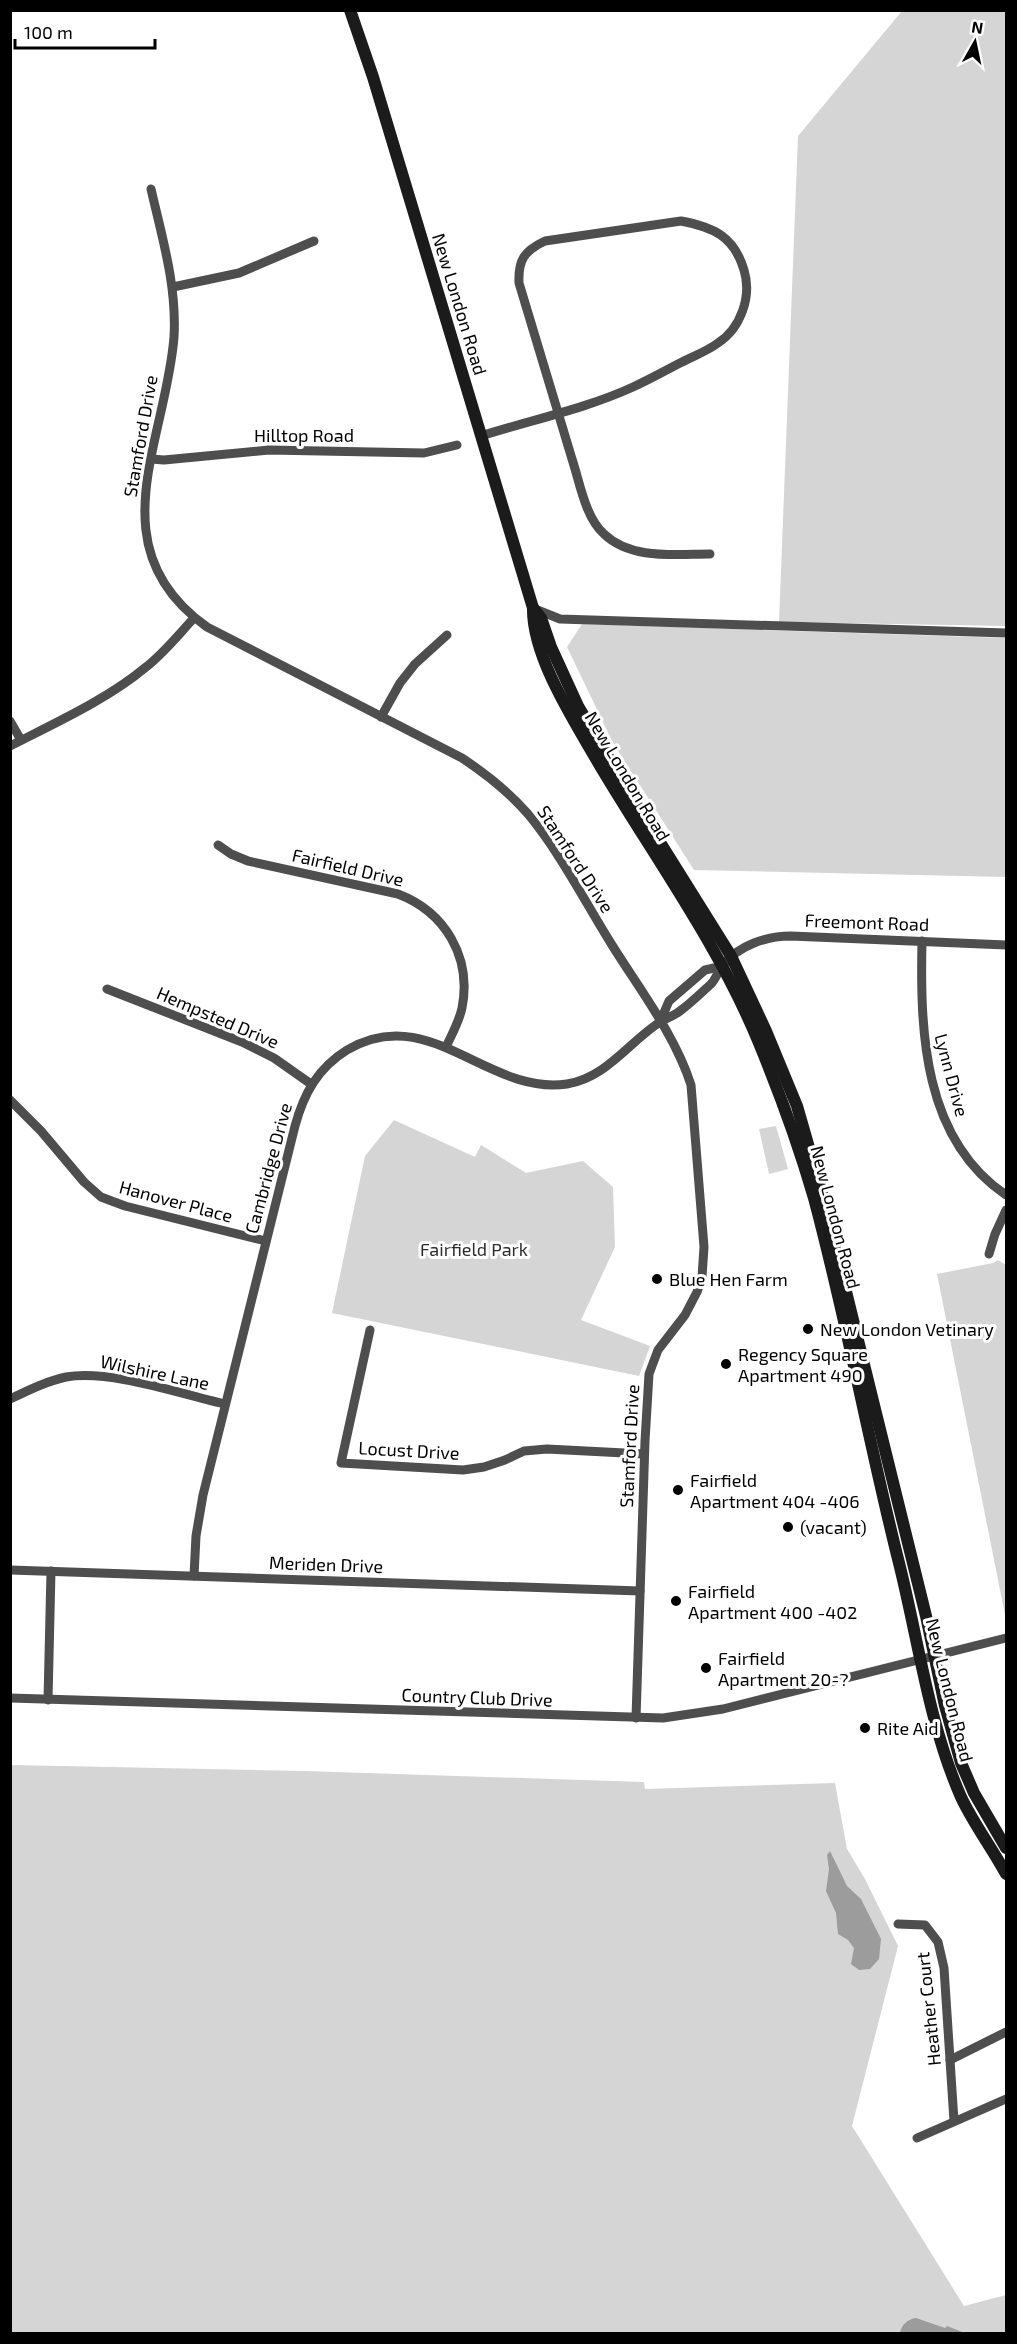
<svg xmlns="http://www.w3.org/2000/svg" width="1017" height="2344" font-family="'Exo 2',sans-serif">
<rect width="100%" height="100%" fill="#fff"/>
<g fill="#d5d5d5">
<path d="M902 11H1006V626L779 622 798 136Z"/>
<path d="M582 624 1006 638V877L694 870 613 743 567 647Z"/>
<path d="M394 1120 475 1157 481 1145 526 1173 583 1161 613 1187 615 1247 581 1320 650 1346 639 1376 332 1313 365 1156Z"/>
<path d="M776 1126 788 1169 769 1174 759 1129Z"/>
<path d="M998 1260 1006 1265V1620L937 1274 993 1263Z"/>
<path d="M11 1765 305 1771 644 1782 645 1789 835 1783 847 1849 865 1879 898 1946 852 2126 964 2306 1006 2295V2334H13L11 2332Z"/>
</g>
<g fill="#9c9c9c">
<path d="M830 1851 847 1886 861 1899 881 1939 879 1959 870 1969 859 1970 851 1964 854 1948 848 1940 838 1934 836 1913 826 1891 829 1869 827 1855Z"/>
<path d="M916 2318 945 2328 947 2326 965 2333H900C901 2325 908 2319 916 2318Z"/>
</g>
<g fill="none" stroke-linecap="round" stroke-linejoin="round">
<g stroke="#4e4e4e" stroke-width="9">
<path d="M151 189C162 237 177 286 174 337 166 441 96 548 207 627L462 758C486 774 509 792 528 814 561 854 585 902 612 945 640 990 675 1035 691 1085L704 1247 702 1277 697 1292 685 1315 658 1350 649 1374 645 1441 636 1718"/>
<path d="M173 287 239 273 314 241"/>
<path d="M481 436C531 420 585 409 633 387 648 380 663 372 678 364 691 357 706 352 718 343 741 328 752 296 744 270 734 236 713 227 681 221L545 241C524 251 518 260 519 283 537 342 554 401 572 459 580 483 585 517 604 534 631 560 675 554 710 554"/>
<path d="M151 459 164 460 269 450 424 453 457 445"/>
<path d="M535 609 560 619 1006 633"/>
<path d="M381 717 400 683 415 664 447 635"/>
<path d="M10 721 21 740"/>
<path d="M10 746C55 723 108 699 146 667 164 653 179 634 194 618"/>
<path d="M218 845 231 854 248 861 398 894C445 912 472 957 462 1008 459 1022 452 1034 446 1047"/>
<path d="M922 941C920 1031 923 1139 1006 1195"/>
<path d="M107 989 242 1042 274 1058 311 1084"/>
<path d="M660 1022 669 1001 705 970 723 966"/>
<path d="M10 1100 41 1131 84 1182 101 1197 125 1206 266 1241"/>
<path d="M989 1254 995 1234 1006 1210"/>
<path d="M370 1330 341 1463 463 1470 484 1467 505 1460 524 1451 547 1449 644 1454"/>
<path d="M10 1399C29 1390 47 1381 66 1377 109 1369 181 1394 225 1404"/>
<path d="M10 1570 640 1591"/>
<path d="M194 1576 196 1536 203 1495 295 1126C304 1093 318 1068 347 1050 429 1001 488 1096 567 1084 606 1078 629 1042 660 1022 666 1018 674 1016 680 1011 691 1003 701 993 711 984 716 979 718 971 723 965 739 945 767 936 791 936L1006 945"/>
<path d="M10 1698 663 1718 723 1709 1006 1638"/>
<path d="M48 1700 51 1571"/>
<path d="M898 1924 925 1925 938 1942 944 1968 954 2121"/>
<path d="M950 2060 1006 2032"/>
<path d="M917 2138 1006 2099"/>
</g>
<g stroke="#1b1b1b" stroke-width="12">
<path d="M350 10 373 77 533 608C532 657 575 722 599 764 653 855 719 945 759 1043 780 1094 799 1146 814 1198 846 1317 868 1439 898 1559 918 1637 928 1722 961 1797 973 1823 992 1848 1006 1874"/>
<path d="M533 608 541 618 551 647 578 706 636 804 731 956 766 1031 797 1106 820 1186 926 1616 945 1706 961 1763 974 1793 1006 1848"/>
</g>
</g>
<g fill="#000" stroke="#fff" stroke-width="2">
<circle cx="657" cy="1279" r="6"/>
<circle cx="808" cy="1329" r="6"/>
<circle cx="726" cy="1364" r="6"/>
<circle cx="678" cy="1490" r="6"/>
<circle cx="788" cy="1527" r="6"/>
<circle cx="676" cy="1601" r="6"/>
<circle cx="706" cy="1668" r="6"/>
<circle cx="865" cy="1728" r="6"/>
</g>
<g text-anchor="middle" dominant-baseline="central" stroke-width="6" stroke-linejoin="round" paint-order="stroke">
<g font-size="18" fill="#000" stroke="#fff">
<text transform="translate(460 304) rotate(73)">New London Road</text>
<text x="304" y="435">Hilltop Road</text>
<text transform="translate(140 436) rotate(-80)">Stamford Drive</text>
<text transform="translate(628 776) rotate(59)">New London Road</text>
<text transform="translate(576 859) rotate(57)">Stamford Drive</text>
<text transform="translate(348 867) rotate(13)">Fairfield Drive</text>
<text transform="translate(867 922) rotate(2)">Freemont Road</text>
<text transform="translate(218 1017) rotate(23)">Hempsted Drive</text>
<text transform="translate(952 1075) rotate(75)">Lynn Drive</text>
<text transform="translate(268 1168) rotate(-75)">Cambridge Drive</text>
<text transform="translate(176 1201) rotate(15)">Hanover Place</text>
<text transform="translate(836 1217) rotate(75)">New London Road</text>
<text transform="translate(155 1372) rotate(12)">Wilshire Lane</text>
<text transform="translate(629 1446) rotate(-87)">Stamford Drive</text>
<text transform="translate(409 1450) rotate(3)">Locust Drive</text>
<text transform="translate(326 1564) rotate(2)">Meriden Drive</text>
<text transform="translate(950 1690) rotate(76)">New London Road</text>
<text transform="translate(477 1697) rotate(2)">Country Club Drive</text>
<text transform="translate(928 2009) rotate(-96)">Heather Court</text>
</g>
<g font-size="18" fill="#2c2c2c" stroke="#fff">
<text x="474" y="1249">Fairfield Park</text>
</g>
<g font-size="18" fill="#000" stroke="#fff" text-anchor="start">
<text x="669" y="1279">Blue Hen Farm</text>
<text x="820" y="1329">New London Vetinary</text>
<text x="738" y="1354">Regency Square<tspan x="738" dy="21">Apartment 490</tspan></text>
<text x="690" y="1480">Fairfield<tspan x="690" dy="21">Apartment 404 -406</tspan></text>
<text x="800" y="1527">(vacant)</text>
<text x="688" y="1591">Fairfield<tspan x="688" dy="21">Apartment 400 -402</tspan></text>
<text x="718" y="1658">Fairfield<tspan x="718" dy="21">Apartment 20-?</tspan></text>
<text x="877" y="1728">Rite Aid</text>
</g>
</g>
<rect width="1017" height="2344" fill="none" stroke="#000000" stroke-width="24"/>
<g transform="translate(975 42) rotate(9)" stroke="#ffffff" stroke-width="4.5" paint-order="stroke">
<path d="M0-4.5L10 22L0 15L-10 22Z" fill="#000000"/>
<text y="-9" font-size="16" font-weight="bold" text-anchor="middle" fill="#000000">N</text>
</g>
<path d="M15 39v9h140v-9" fill="none" stroke="#000000" stroke-width="3"/>
<text x="24" y="39" font-size="18" fill="#000000" stroke="#ffffff" stroke-width="4.5" paint-order="stroke">100 m</text>
</svg>
